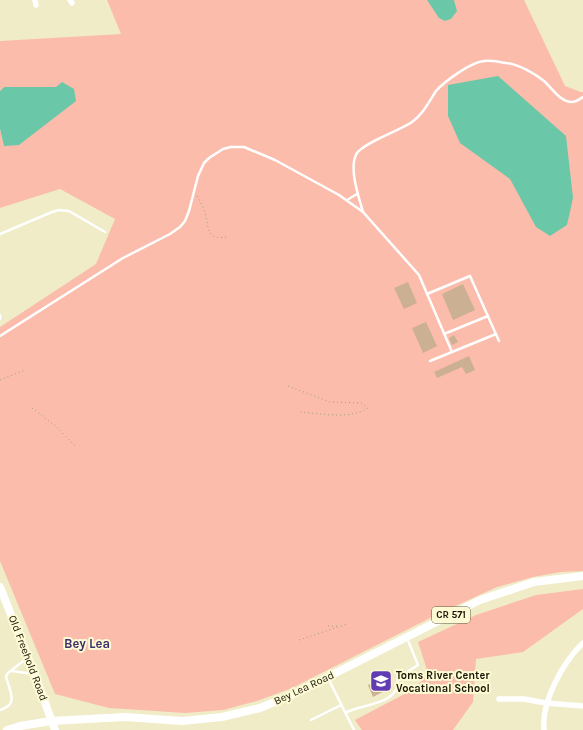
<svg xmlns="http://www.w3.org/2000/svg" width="583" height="730" font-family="Karla,sans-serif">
<rect width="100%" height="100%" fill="#f0ecc7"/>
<g fill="#fcbcab">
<path d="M107 0H524L565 86 581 92H583V571L561 572 533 577 497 587 436 615 292 688 257 701 223 710 185 713 109 708 55 694 0 561V327L96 264 115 219 60 189 0 208V129L4 146 56 87H4L0 91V41L121 34Z"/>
<path d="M583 589V609L523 652 476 659 473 702 453 730H362L355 720 414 689 428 673 418 642 476 615 536 595Z"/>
</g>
<g fill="#6ac8a9">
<path d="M427 0H454L457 11 451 19 445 21 439 18Z"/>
<path d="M498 76 566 136 573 198 567 225 550 236 536 227 510 179 460 143 448 116V85Z"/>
<path d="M62 82 74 89 76 101 19 145 4 146 0 129V91L4 87H56Z"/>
</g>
<g fill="#cbb094">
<path d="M408 282 417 303 404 309 394 288Z"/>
<path d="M463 284 475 310 453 320 442 294Z"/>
<path d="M426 322 437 346 423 353 412 328Z"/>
<path d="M454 335 458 342 452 345 449 338Z"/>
<path d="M469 356 475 370 466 374 462 367 437 378 434 372Z"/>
<path d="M379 675 381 679 386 676 392 687 373 697 368 685 376 681 374 678Z"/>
</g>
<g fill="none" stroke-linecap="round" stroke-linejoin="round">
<g stroke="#a19e82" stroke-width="1" stroke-dasharray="1 3" stroke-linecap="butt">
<path d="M197 196C201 203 205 210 206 217 209 231 208 240 227 237"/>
<path d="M0 380 25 370"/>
<path d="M288 386 330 402 361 403 367 407V409C345 420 322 413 299 412"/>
<path d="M32 408 57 427 75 446"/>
<path d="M328 626H339"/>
<path d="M299 640 347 624"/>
</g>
<g stroke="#fff" stroke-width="2.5">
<path d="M347 200 357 194"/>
<path d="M363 212C359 198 348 167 357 153 365 142 399 131 412 122 423 114 429 102 436 91 445 81 471 62 484 61 491 60 499 62 506 63 518 64 534 73 544 81 552 88 560 102 572 102 576 102 580 99 583 97"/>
<path d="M0 234 52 212 59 210 69 211 105 232"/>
<path d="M427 294 470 276 499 341"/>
<path d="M0 315V319"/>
<path d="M444 334 488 316"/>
<path d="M0 336 123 258 170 234 180 227 185 221 189 211 198 176 204 163 209 158 223 149 231 147H244L275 160 339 195 363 212 419 275 452 352"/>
<path d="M430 361 496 334"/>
<path d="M12 671 33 674"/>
<path d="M328 678 354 730"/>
<path d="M0 710C20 704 9 691 6 676L8 673 26 659"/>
<path d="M345 713C362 703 400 706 398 678L418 665 407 638"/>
<path d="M311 720 341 705"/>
</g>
<g stroke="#fff" stroke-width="5.5">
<path d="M35 0 36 5"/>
<path d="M70 0 72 3"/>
<path d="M499 699H524L546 703 583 706"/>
<path d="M544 730C541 702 563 662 583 643"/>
</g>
<path stroke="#fff" stroke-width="8" d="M0 587 35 675 55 730"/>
<path stroke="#fff" stroke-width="8" d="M7 730 20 726 51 721 125 717 182 721 222 717 260 708 294 694 480 600 534 582 583 576"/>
</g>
<defs>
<g id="school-square" transform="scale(1.15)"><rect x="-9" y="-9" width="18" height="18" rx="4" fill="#613bb3" stroke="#fefad4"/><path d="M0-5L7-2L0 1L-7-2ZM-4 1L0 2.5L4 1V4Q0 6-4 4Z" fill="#fff"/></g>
</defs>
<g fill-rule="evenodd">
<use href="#school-square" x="381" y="681"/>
</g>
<g text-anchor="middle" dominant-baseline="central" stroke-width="4" stroke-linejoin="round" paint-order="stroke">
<rect fill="#fefad4" stroke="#5e5b46" stroke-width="1" x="432" y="607" width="38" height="16" rx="3"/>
<g font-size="10" font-weight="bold" fill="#191709">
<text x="451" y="615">CR 571</text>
</g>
<g font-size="11" fill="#191709" stroke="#fefad4">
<text transform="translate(28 658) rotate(69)">Old Freehold Road</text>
<text transform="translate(304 688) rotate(-25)">Bey Lea Road</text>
</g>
<g font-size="11" font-weight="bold" fill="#191709" stroke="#fefad4" text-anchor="start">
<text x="396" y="675">Toms River Center<tspan x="396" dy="13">Vocational School</tspan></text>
</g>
<g font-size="13" font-weight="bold" fill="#3f2f6a" stroke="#fefad4">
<text x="87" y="643">Bey Lea</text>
</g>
</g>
</svg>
